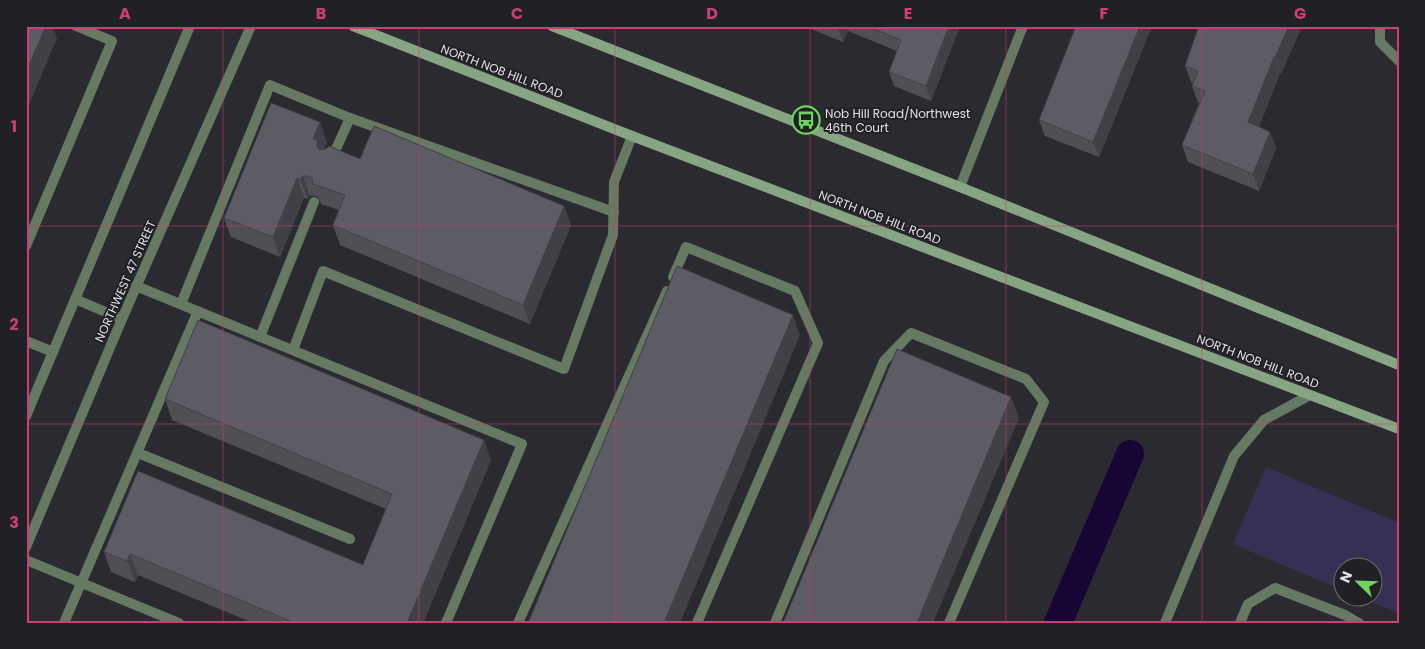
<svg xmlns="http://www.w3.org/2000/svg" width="1425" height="649" font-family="Poppins,sans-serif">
<rect width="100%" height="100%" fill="#2b2a31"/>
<path fill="#383054" d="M1266 467 1399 523V613L1359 597 1372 596V566H1342V590L1233 544Z"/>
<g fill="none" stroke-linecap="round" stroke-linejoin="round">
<path stroke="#170536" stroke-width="28" d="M1058 623 1130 454"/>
<g stroke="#667963" stroke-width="10">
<path d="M331 160 350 118"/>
<path d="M26 246 112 41 76 26"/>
<path d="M673 277 686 247 795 291 818 343 697 623"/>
<path d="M136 286 522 444 446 623"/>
<path d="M181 304 270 85 350 118 614 212"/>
<path d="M260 337 314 202"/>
<path d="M26 341 53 352"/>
<path d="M293 350 323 271 564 369 613 235 614 182 632 136"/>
<path d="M138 453 350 539"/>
<path d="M26 560 179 623"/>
<path d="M64 623 198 311"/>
<path d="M518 623 667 291"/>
<path d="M775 623 884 361 911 333 1026 379 1044 402 949 623"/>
<path d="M1165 623 1234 456 1264 420 1310 395"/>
<path d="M1240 623 1248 604 1275 588 1345 615 1359 623"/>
</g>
<g stroke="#667963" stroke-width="10">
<path d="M1380 26V42L1399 61"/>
<path d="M960 187 1023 26"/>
</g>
<g stroke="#667963" stroke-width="10">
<path d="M75 299 122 319"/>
<path d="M26 416 190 26"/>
<path d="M26 547 122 319 251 26"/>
</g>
<g stroke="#87a582" stroke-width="10">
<path d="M353 26 632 136 1399 429"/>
<path d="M552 26 960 187 1399 365"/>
</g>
</g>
<g fill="#504f56">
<path d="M804 26H960L931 101 894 86 889 72 897 51 848 31 843 42Z"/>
<path d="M1076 26H1152L1099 157 1045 136 1039 120Z"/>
<path d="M1199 26H1302L1281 74 1280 73 1259 127 1270 132 1276 148 1259 191 1188 162 1182 145 1199 103H1198L1192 86 1193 83 1191 82 1185 66Z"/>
<path d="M327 142 324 149 360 159 564 206 571 225 530 324 340 245 333 225 339 210 321 204 318 197 316 196H310L308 199 304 198 280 257 231 237 224 218Z"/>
<path d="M165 399 491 460 423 623H253L138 575 135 582 111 572 104 552 363 565 386 509 172 420Z"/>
</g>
<g fill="#414046">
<path d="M46 26H52L57 38 26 112V72Z"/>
<path d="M839 26H846L848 31 843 42 838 28Z"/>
<path d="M949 26H960L931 101 926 86Z"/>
<path d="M1140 26H1152L1099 157 1093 142Z"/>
<path d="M1289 26H1302L1281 74 1275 57Z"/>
<path d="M1274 57 1280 73 1254 139 1248 122Z"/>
<path d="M320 122 327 142 322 155 324 160 313 139Z"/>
<path d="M1270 132 1276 148 1259 191 1253 174Z"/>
<path d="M303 176 310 196 308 199 300 180Z"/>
<path d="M297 178 304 198 280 257 273 237Z"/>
<path d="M564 206 571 225 530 324 523 305Z"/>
<path d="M793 315 800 335 680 623H664Z"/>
<path d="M1011 397 1019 418 933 623H917Z"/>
<path d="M484 440 491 460 423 623H407Z"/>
<path d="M130 554 138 575 135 582 127 561Z"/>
</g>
<g fill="#5d5c64" stroke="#414046">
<path d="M26 26H46L26 72Z"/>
<path d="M867 26H949L926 86 889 72 901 40Z"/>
<path d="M1076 26H1140L1093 142 1039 120Z"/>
<path d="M1199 26H1289L1275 57H1274L1248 122 1270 132 1253 174 1182 145 1205 91 1192 86 1198 71 1185 66Z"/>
<path d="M271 103 320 122 313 139 317 140V147L320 150 326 149 329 146 360 159 374 126 564 206 523 305 333 225 345 195 313 184 312 178 309 176H303L300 180 297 178 273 237 224 218Z"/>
<path d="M677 266 793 315 664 623H528Z"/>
<path d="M198 320 484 440 407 623H295L130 554 127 561 104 552 138 471 363 565 392 494 165 399Z"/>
<path d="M897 349 1011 397 917 623H783Z"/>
</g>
<path fill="none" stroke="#c84076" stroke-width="1" stroke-opacity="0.55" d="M223 26V623M419 26V623M615 26V623M810 26V623M1006 26V623M1202 26V623M26 226H1399M26 424H1399"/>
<defs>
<g id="bus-ring" transform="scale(1.4375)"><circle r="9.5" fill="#222027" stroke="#6fd35f" stroke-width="1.5"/><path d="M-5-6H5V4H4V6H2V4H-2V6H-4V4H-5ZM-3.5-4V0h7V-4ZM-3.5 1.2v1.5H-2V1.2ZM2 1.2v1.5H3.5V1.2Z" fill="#6fd35f"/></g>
</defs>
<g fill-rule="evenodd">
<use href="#bus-ring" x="806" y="120"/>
</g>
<g text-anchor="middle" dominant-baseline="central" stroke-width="4" stroke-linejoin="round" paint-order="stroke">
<g font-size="12" fill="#e1e0e4" stroke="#222027">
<text transform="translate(502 71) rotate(21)">NORTH NOB HILL ROAD</text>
<text transform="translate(880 217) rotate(21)">NORTH NOB HILL ROAD</text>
<text transform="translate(125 281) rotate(-66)">NORTHWEST 47 STREET</text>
<text transform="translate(1258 361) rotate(21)">NORTH NOB HILL ROAD</text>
</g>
<g font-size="12" fill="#e1e0e4" stroke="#222027" text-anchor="start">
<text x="825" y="113">Nob Hill Road/Northwest<tspan x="825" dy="14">46th Court</tspan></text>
</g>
</g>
<rect width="1425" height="649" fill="none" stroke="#222027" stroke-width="55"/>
<g transform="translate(1358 582) rotate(293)"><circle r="24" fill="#222027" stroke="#6e6d73"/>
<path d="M0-4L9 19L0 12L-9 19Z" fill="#6fd35f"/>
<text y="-8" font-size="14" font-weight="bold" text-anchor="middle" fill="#e1e0e4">N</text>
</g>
<rect x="28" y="28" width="1370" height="594" fill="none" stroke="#c84076" stroke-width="2"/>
<g font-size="16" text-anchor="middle" font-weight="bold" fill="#c84076">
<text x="125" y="19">A</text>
<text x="321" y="19">B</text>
<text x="517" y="19">C</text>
<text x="712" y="19">D</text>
<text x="908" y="19">E</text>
<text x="1104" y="19">F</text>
<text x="1300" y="19">G</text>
<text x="14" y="132">1</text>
<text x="14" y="330">2</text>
<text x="14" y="528">3</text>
</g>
</svg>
